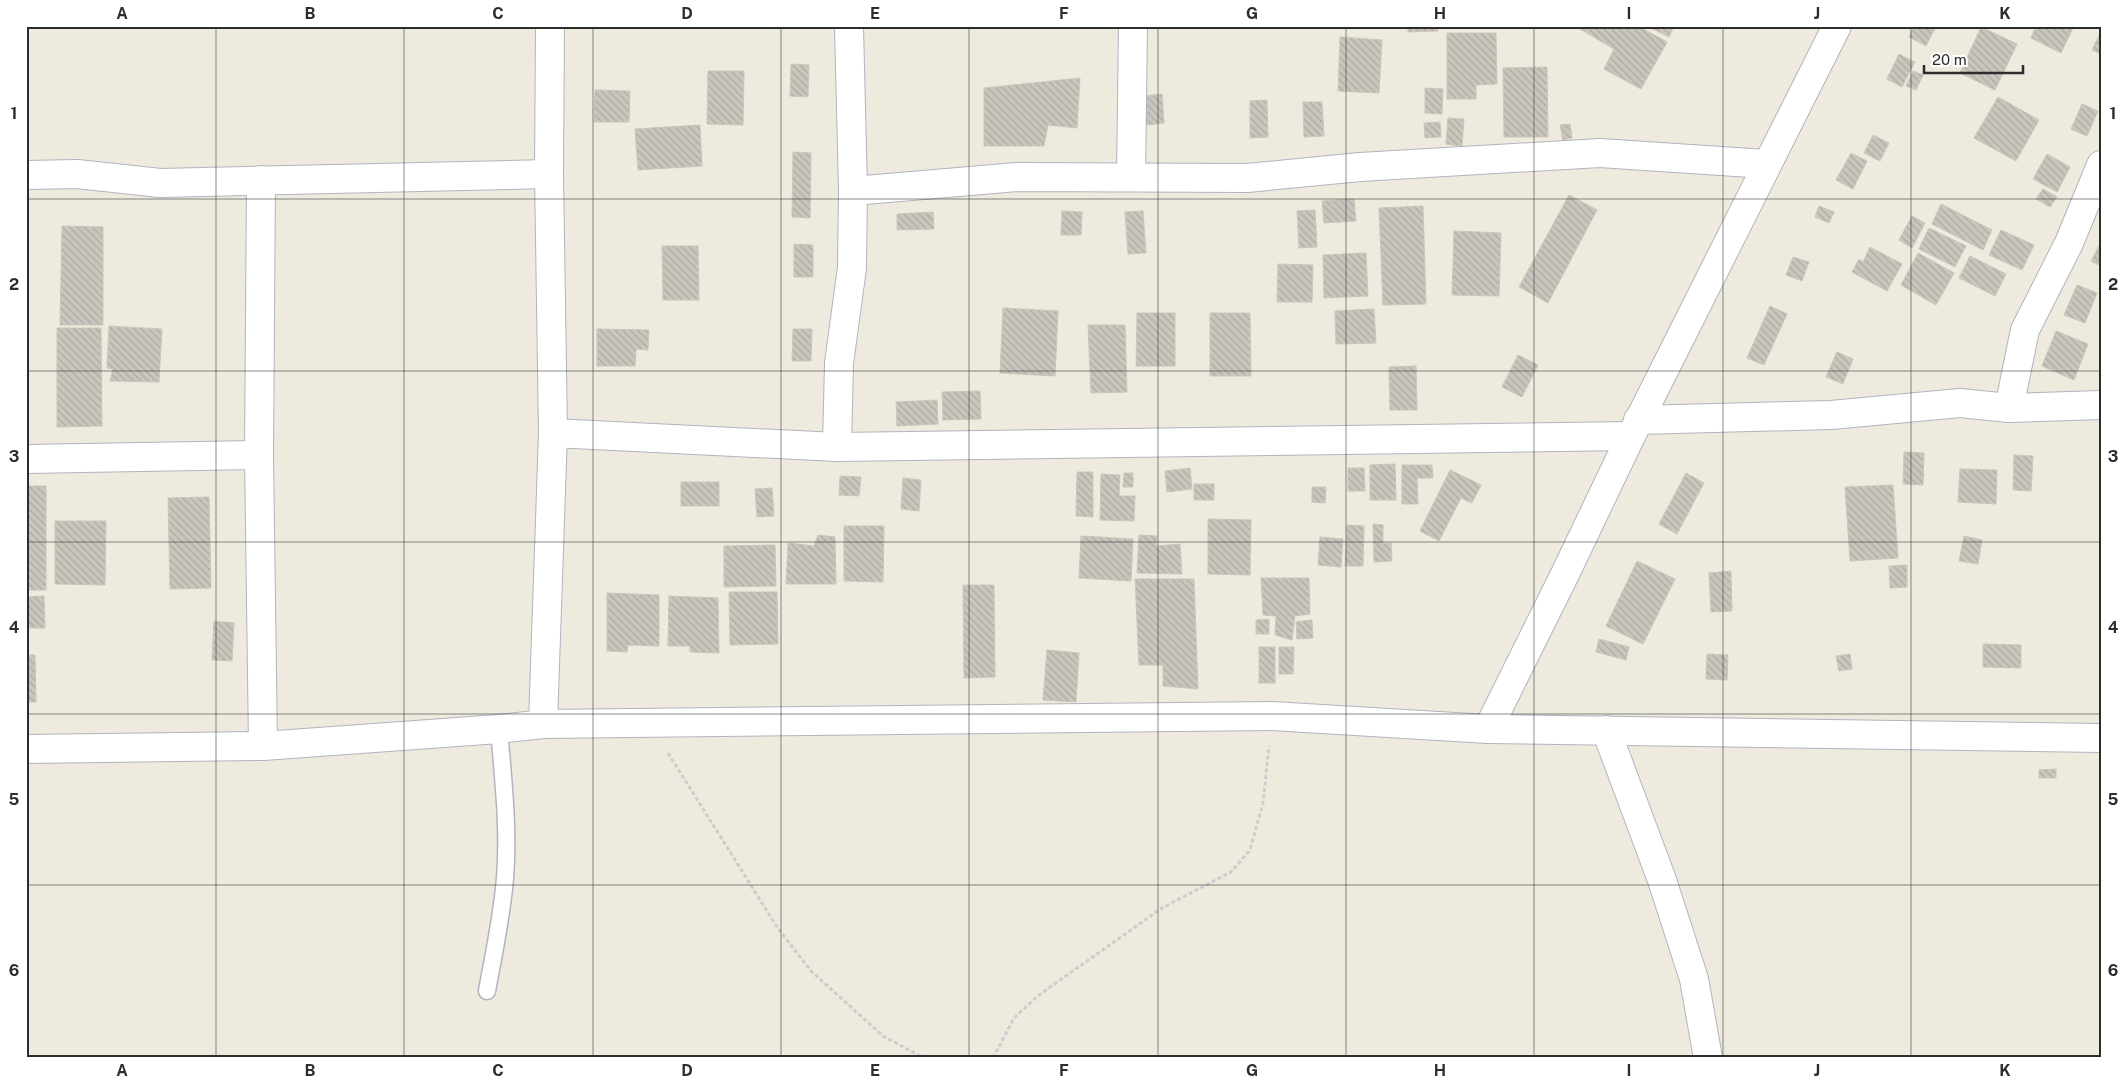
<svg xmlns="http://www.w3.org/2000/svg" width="2127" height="1084" font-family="'Public Sans',sans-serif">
<defs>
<pattern id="building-back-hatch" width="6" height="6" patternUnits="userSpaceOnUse" patternTransform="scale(1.25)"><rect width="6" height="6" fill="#cac6be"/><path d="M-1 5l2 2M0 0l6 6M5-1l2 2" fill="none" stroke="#aeaaa4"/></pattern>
</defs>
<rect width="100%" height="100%" fill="#efeade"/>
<g fill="url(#building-back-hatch)" stroke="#cbc6b7">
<path d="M1408 26H1438V31L1408 32Z"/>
<path d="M1575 26H1638L1667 42 1641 89 1604 69 1614 49Z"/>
<path d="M1647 26H1674L1669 37Z"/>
<path d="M1914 26H1936L1926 46 1909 37Z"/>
<path d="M2036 26H2074L2061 53 2031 38Z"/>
<path d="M1981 27 2017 44 1995 90 1960 73Z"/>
<path d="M2101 31V54L2092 50Z"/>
<path d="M1447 33H1496L1497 84 1476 85V99H1447Z"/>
<path d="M1340 37 1382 40 1379 93 1338 91Z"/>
<path d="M1899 54 1915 62 1902 87 1887 79Z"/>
<path d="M791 64 809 65 808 97 790 96Z"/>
<path d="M1547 67 1548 137H1504L1503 68Z"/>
<path d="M708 71H744L743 125 707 124Z"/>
<path d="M1913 71 1923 75 1916 90 1906 86Z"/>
<path d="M1080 78 1077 128 1048 125 1044 146H984V88Z"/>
<path d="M1425 88 1443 89 1442 114 1425 113Z"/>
<path d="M595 90 630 91 629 122H594Z"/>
<path d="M1162 94 1164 123 1146 125 1144 96Z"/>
<path d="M1998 97 2039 120 2016 161 1974 138Z"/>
<path d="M1267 100 1268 137 1250 138V101Z"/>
<path d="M1303 102H1322L1324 136 1304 137Z"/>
<path d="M2082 104 2098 111 2087 136 2071 129Z"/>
<path d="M1448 118 1464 119 1462 146 1446 144Z"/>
<path d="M1440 122 1441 137 1425 138 1424 123Z"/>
<path d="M1570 124 1572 138 1563 140 1560 125Z"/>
<path d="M700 125 702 166 638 170 635 129Z"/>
<path d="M1873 135 1889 143 1880 161 1864 153Z"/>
<path d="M793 152 811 153 810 218 792 217Z"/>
<path d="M1851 153 1867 161 1853 189 1836 180Z"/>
<path d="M2047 154 2070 167 2057 192 2033 179Z"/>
<path d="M2043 189 2057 197 2050 207 2036 199Z"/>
<path d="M1569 195 1597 210 1548 303 1519 287Z"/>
<path d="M1354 199 1356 221 1324 223 1322 201Z"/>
<path d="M1941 204 1992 230 1983 250 1932 224Z"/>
<path d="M1423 206 1426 304 1383 305 1379 208Z"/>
<path d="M1819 206 1834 212 1829 223 1815 217Z"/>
<path d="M1315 210 1317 247 1299 248 1297 211Z"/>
<path d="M1062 211 1082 212 1081 235H1061Z"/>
<path d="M1143 211 1146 253 1128 254 1125 212Z"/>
<path d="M933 212 934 229 897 230V214Z"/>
<path d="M1912 216 1925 223 1912 248 1899 240Z"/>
<path d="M62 226 103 227V325H60Z"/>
<path d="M1929 228 1966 246 1955 267 1919 249Z"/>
<path d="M2001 230 2034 245 2022 270 1989 255Z"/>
<path d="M1454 231 1501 233 1499 296 1452 295Z"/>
<path d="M794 244 813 245V277H794Z"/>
<path d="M662 246H698L699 300H663Z"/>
<path d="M2099 246 2101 247V266L2091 261Z"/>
<path d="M1870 247 1902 264 1887 291 1852 272 1859 259 1863 262Z"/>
<path d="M1366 253 1368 296 1324 298 1323 255Z"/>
<path d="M1918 253 1954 273 1936 305 1901 285Z"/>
<path d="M1970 256 2006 274 1995 296 1959 278Z"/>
<path d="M1793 257 1809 262 1802 281 1786 275Z"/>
<path d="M1278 264 1313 265 1312 302H1277Z"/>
<path d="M2077 285 2097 293 2085 323 2064 315Z"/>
<path d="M1770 306 1787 314 1764 365 1747 358Z"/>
<path d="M1003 308 1058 311 1055 376 1000 373Z"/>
<path d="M1374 309 1376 343 1336 344 1335 311Z"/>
<path d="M1137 313H1175V366H1136Z"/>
<path d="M1210 313H1250L1251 376H1210Z"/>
<path d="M1088 325H1125L1127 392 1091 393Z"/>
<path d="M109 326 162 329 159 382 110 381 113 369 107 368Z"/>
<path d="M57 328H101L102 426 57 427Z"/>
<path d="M597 329 649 330 648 350 636 349 635 366H597Z"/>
<path d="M793 329H812L811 361H792Z"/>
<path d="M2056 331 2088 344 2074 380 2042 366Z"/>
<path d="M1837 352 1853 359 1843 384 1826 377Z"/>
<path d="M1518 355 1538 365 1522 397 1502 387Z"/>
<path d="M1416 366 1417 410H1390L1389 367Z"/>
<path d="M980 391 981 419 943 420 942 392Z"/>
<path d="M937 400 938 424 897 426 896 402Z"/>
<path d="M1904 452 1924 453 1923 485 1903 484Z"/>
<path d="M2014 455 2033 456 2031 491 2013 490Z"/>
<path d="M1395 464 1396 500H1370V465Z"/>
<path d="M1402 465H1432L1433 478H1417L1418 504H1402Z"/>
<path d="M1190 468 1192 489 1167 492 1165 471Z"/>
<path d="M1348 468H1364L1365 491H1348Z"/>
<path d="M1960 469 1997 470 1996 504 1958 502Z"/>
<path d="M1450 470 1481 485 1472 503 1461 498 1439 541 1420 531Z"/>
<path d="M1077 472H1093V517L1076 516Z"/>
<path d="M1124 473H1133V487H1123Z"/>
<path d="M1686 473 1704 483 1677 534 1659 524Z"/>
<path d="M1101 474 1120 475 1119 496H1135L1134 521 1100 520Z"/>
<path d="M840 476 861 477 859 496 839 495Z"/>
<path d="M903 478 921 480 919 511 901 509Z"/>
<rect x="681" y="482" width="38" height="24"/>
<rect x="1194" y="484" width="20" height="16"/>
<path d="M1893 485 1898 558 1850 561 1845 487Z"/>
<rect x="26" y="486" width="20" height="104"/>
<path d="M1312 487H1326L1325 503 1312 502Z"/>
<path d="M772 488 774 516 757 517 755 489Z"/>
<path d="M209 497 211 588 170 589 168 498Z"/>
<path d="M1208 519 1251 520 1250 575 1208 574Z"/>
<path d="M55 521H106L105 585 55 584Z"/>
<path d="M1373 524 1383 525V544L1391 543 1392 561 1374 562Z"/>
<path d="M1347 525 1364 526 1363 566H1345Z"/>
<path d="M844 526H884L883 582 844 581Z"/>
<path d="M818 535 835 537 836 584H786L788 543 814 546Z"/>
<path d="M1139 535 1157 536 1156 546 1180 544 1182 574 1137 573Z"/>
<path d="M1081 536 1133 539 1131 581 1079 578Z"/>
<path d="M1964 536 1982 540 1978 564 1959 561Z"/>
<path d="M1320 537 1343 539 1341 567 1318 565Z"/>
<path d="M775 545 776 586 724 587V546Z"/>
<path d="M1637 561 1675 579 1643 644 1606 626Z"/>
<path d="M1907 565V587L1890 588 1889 566Z"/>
<path d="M1731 571 1732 611 1711 612 1709 573Z"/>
<path d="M1261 578H1309L1310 614 1295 616 1292 640 1275 635 1276 616 1263 615Z"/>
<path d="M1135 579H1194L1198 689 1163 686V665H1139Z"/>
<path d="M963 585H994L995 677 964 678Z"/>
<path d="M729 592H777L778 644 730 645Z"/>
<path d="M607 593 659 595V646L628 645 627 652 607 651Z"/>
<path d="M44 596 45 628H26V597Z"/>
<path d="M669 596 718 598 719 653 690 652V646H668Z"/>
<path d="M1269 619V634H1256V620Z"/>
<path d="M1312 620 1313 638 1297 639 1296 622Z"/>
<path d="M214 621 234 623 232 661 212 660Z"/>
<path d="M1599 639 1629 647 1626 660 1596 652Z"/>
<path d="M1983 644 2021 645V668L1983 667Z"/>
<rect x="1259" y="647" width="16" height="36"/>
<path d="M1279 647H1294L1293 674H1279Z"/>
<path d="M1047 650 1079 653 1076 702 1043 700Z"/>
<path d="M1707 654 1728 655 1727 680 1706 679Z"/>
<path d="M1850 654 1852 669 1839 671 1836 656Z"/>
<path d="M26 655H35L36 702H26Z"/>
<path d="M2056 769V778H2039V770Z"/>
</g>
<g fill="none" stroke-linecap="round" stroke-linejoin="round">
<g stroke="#b2b3c1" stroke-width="19">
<path id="service" d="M487 991C494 953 502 916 505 878 509 828 503 778 499 729"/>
</g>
<g stroke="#b2b3c1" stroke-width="30">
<g id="minor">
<path d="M26 175 77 174 160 183 549 174"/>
<path d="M1131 176 1133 26"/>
<path d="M853 191 1017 177 1247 178 1360 167 1600 153 1766 164"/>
<path d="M2009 408 2025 330 2069 243 2101 165"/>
<path d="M1638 420 1831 415 1960 403 2009 408 2101 405"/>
<path d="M553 433 837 447 1631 436"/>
<path d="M837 447 839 363 852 268 853 191 849 26"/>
<path d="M259 455 261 180"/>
<path d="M26 459 259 455 263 746"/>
<path d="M543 724 553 433 549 174 550 26"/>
<path d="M1488 729 1565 574 1631 436 1837 26"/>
<path d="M1606 730 1662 880 1694 979 1708 1058"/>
<path d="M26 749 263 746 499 729 543 724 1272 716 1488 729 2101 738"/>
</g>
</g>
<g stroke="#cdcdcd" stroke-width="3" stroke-dasharray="4 2.5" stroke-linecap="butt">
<path d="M668 753 777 927 811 971 883 1036 924 1058"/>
<path d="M993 1058 1014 1018 1039 995 1162 908 1231 872 1250 850 1263 803 1269 746"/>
</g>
<use href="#service" stroke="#fff" stroke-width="16"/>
<use href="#minor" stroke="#fff" stroke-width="28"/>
</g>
<path fill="none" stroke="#2d2d2d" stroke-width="1" stroke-opacity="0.55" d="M216 26V1058M404 26V1058M593 26V1058M781 26V1058M969 26V1058M1158 26V1058M1346 26V1058M1534 26V1058M1723 26V1058M1911 26V1058M26 199H2101M26 371H2101M26 542H2101M26 714H2101M26 885H2101"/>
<rect width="2127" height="1084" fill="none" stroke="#ffffff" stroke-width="55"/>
<path d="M1924 65v8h99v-8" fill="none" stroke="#2d2d2d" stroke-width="2.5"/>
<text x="1932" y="65" font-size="15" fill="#2d2d2d" stroke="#ffffff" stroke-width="4" paint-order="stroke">20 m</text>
<rect x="28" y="28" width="2072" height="1028" fill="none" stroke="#2d2d2d" stroke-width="2"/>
<g font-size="16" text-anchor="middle" font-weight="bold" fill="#2d2d2d">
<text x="122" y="19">A</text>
<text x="310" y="19">B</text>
<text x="498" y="19">C</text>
<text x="687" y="19">D</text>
<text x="875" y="19">E</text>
<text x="1064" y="19">F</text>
<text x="1252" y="19">G</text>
<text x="1440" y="19">H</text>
<text x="1629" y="19">I</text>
<text x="1817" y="19">J</text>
<text x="2005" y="19">K</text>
<text x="14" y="119">1</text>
<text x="2113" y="119">1</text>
<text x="14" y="290">2</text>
<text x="2113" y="290">2</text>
<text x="14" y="462">3</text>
<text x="2113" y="462">3</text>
<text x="14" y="633">4</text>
<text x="2113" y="633">4</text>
<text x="14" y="805">5</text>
<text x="2113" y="805">5</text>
<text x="14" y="976">6</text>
<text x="2113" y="976">6</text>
<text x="122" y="1076">A</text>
<text x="310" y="1076">B</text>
<text x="498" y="1076">C</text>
<text x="687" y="1076">D</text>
<text x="875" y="1076">E</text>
<text x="1064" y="1076">F</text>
<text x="1252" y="1076">G</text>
<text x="1440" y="1076">H</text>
<text x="1629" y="1076">I</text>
<text x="1817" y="1076">J</text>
<text x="2005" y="1076">K</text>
</g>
</svg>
